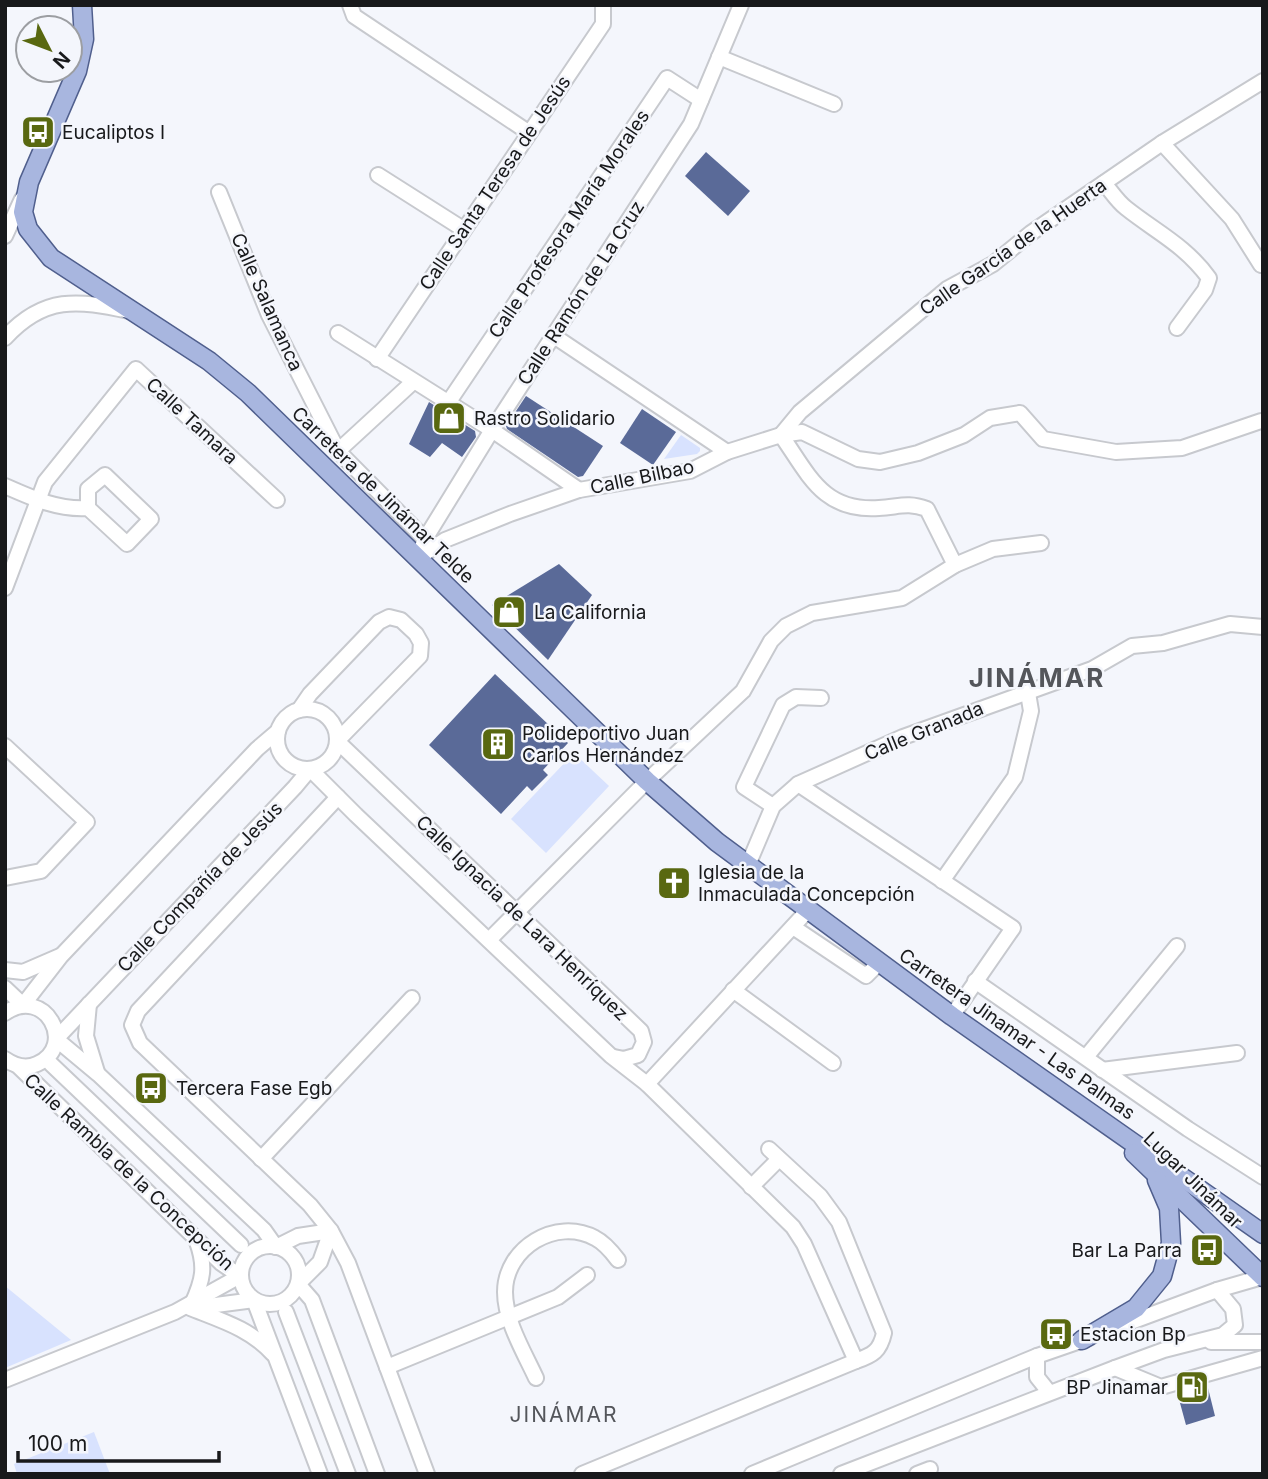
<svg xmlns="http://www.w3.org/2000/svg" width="1268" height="1479" font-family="Inter,sans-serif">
<rect width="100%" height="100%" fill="#f4f6fc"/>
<g fill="#d8e2fe">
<path d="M681 435 700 448V451L697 454 664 459Z"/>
<path d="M574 753 609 786 546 853 511 819Z"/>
<path d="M5 1286 71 1340 5 1368Z"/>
<path d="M94 1432 110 1474H17L14 1464Z"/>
</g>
<g fill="#5a6a98">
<path d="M706 152 750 191 728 216 685 176Z"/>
<path d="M526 396 603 446 583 476 578 477 507 429 506 426Z"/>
<path d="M429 402 475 431 476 437 462 457 442 443 430 457 409 444Z"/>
<path d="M642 409 676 432 653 465 620 443Z"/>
<path d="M559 564 592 595 548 660 492 605Z"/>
<path d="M495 674 568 743 543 770 548 775 532 791 527 786 501 814 429 745Z"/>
<path d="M1207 1384 1215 1416 1186 1425 1177 1392Z"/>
</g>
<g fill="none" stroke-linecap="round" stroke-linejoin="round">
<g stroke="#c7c9ce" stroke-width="18">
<g id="minor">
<path d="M350 5 354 16 528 132"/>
<path d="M719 57 834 104"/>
<path d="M1162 143 1232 219 1261 265"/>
<path d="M378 175 463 229"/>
<path d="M1104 183C1111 191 1117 201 1126 208 1156 232 1185 245 1209 278L1205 290 1177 328"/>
<path d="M219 192 269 315 338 451 425 539"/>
<path d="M5 236 22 199"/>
<path d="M338 333 492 430 579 490"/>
<path d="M554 336 727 452"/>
<path d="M5 338C44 295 78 300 129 311"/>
<path d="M377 359 603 24V5"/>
<path d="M448 403 667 78 701 100"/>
<path d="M338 451 413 382"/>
<path d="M5 486C32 498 58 510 88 508L127 544 151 519 105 475 88 489V508"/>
<path d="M418 558 445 540 510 514 579 490 690 471 727 452 781 435 802 432 858 459 880 462 918 453 964 435 990 418 1020 413 1043 439 1116 452 1182 448 1261 421"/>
<path d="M418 558 425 539 492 430 691 124 741 5"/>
<path d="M955 565 927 509C907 502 899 507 879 508 823 512 809 475 781 435L800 412 947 289 993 264 1031 233 1162 143 1263 81"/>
<path d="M5 588 45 482 136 369 277 500"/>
<circle cx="307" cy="739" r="30"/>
<path d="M299 710 310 694 379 622 389 617 401 620 416 634 421 643 420 656 337 741 641 1031 644 1042 638 1055 624 1059 614 1057"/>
<path d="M5 746 87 822 41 871 5 878"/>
<path d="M798 784 1013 928 952 1016"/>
<path d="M338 797 138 1011 132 1025 140 1043 310 1205 331 1231 348 1263 427 1474"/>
<path d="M773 806 744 787 783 705 796 697 821 698"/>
<path d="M748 865 773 806 798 784 903 737 1092 669 1132 646 1163 643 1230 624 1263 627"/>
<path d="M942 881 1015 777 1031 711 1028 693"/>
<path d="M793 927 866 976 880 962"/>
<path d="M489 940 647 781 743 691 771 641 786 626 812 613 902 598 955 565 993 549 1041 543"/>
<path d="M5 970 23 972 60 956"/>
<path d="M975 981 1188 1129 1263 1177"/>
<path d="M5 988 23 1005"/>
<path d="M733 990 833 1063"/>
<path d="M89 1004 86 1036 97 1072"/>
<path d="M23 1005 61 956 257 749 278 731"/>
<path d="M5 1013C45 985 78 1046 37 1064 26 1069 15 1066 5 1059"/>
<path d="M56 1039 295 787 310 769 356 815 611 1056 647 1084 793 1227 804 1244 856 1361C873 1355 880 1351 884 1333L839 1222 820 1196 769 1149"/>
<path d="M56 1039 98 1074 264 1230 276 1247"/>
<path d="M1086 1057 1177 946"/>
<path d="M51 1064 241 1245"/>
<path d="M18 1066 221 1263 240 1276"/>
<path d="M1102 1070 1237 1053"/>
<path d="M647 1084 809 909"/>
<path d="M261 1159 412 998"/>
<path d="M751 1187 779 1159"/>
<circle cx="270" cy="1275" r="29"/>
<path d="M276 1247 298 1236 331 1231 320 1262 298 1284"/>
<path d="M298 1284 312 1300 377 1474"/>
<path d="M254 1300 320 1474"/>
<path d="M192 1304C203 1280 206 1267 197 1242"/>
<path d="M190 1308C220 1320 251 1329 273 1354"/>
<path d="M193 1308 254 1300"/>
<path d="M286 1312 348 1474"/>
<path d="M1112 1329 1217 1290 1262 1277"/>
<path d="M1211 1342H1263"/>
<path d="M1037 1356V1377L1049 1392"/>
<path d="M387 1367 558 1297 587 1275"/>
<path d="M1115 1368 1161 1387 1263 1358"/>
<path d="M536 1378C524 1352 505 1321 505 1292 505 1248 556 1217 595 1238 605 1243 612 1252 618 1260"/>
<path d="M5 1380 175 1312 240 1276"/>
<path d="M582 1474 856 1361"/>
<path d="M752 1474 1037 1356 1089 1338"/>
<path d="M841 1474 1115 1368 1164 1350 1223 1335 1235 1325 1233 1309 1217 1290"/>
<path d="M917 1474 930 1469"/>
</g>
</g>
<g stroke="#505f8d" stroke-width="21">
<g id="major">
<path d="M82 5 84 39 77 71 29 182 23 212 28 229 51 258 209 361 248 393 647 781 717 842 952 1016 1263 1234"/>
<path d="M1134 1153 1263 1277"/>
<path d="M1082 1340 1136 1308 1162 1276 1171 1243 1169 1208 1157 1180"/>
</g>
</g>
<use href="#minor" stroke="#fff" stroke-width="14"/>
<use href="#major" stroke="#a8b6df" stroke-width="18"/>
</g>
<defs>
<g id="bus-square" transform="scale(1.75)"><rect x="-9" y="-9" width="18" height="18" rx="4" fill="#596810" stroke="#f4f6fc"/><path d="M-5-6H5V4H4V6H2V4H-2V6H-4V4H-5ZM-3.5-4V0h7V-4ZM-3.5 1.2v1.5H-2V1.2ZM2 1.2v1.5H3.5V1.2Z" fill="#fff"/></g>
<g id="shop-square" transform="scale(1.75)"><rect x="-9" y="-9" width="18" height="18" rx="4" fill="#596810" stroke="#f4f6fc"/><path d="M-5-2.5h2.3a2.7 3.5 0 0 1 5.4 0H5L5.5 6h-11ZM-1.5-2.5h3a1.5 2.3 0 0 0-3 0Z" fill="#fff"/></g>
<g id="building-square" transform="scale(1.75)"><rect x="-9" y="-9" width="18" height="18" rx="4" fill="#596810" stroke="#f4f6fc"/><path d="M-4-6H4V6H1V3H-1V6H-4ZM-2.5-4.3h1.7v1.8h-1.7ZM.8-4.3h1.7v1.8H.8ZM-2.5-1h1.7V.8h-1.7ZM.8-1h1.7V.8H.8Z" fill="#fff"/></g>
<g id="church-square" transform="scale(1.75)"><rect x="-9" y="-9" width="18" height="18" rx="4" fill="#596810" stroke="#f4f6fc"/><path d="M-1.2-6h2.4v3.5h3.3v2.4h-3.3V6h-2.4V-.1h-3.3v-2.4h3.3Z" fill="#fff"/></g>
<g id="fuel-square" transform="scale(1.75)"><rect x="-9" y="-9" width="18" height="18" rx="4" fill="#596810" stroke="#f4f6fc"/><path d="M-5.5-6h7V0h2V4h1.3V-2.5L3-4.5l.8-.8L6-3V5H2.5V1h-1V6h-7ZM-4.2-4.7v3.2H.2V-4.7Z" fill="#fff"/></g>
</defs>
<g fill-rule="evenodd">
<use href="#bus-square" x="38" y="132"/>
<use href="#shop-square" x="449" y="418"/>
<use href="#shop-square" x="509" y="612"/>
<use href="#building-square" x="498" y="744"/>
<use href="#church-square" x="674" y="883"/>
<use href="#bus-square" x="151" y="1088"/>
<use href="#bus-square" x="1207" y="1250"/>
<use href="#bus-square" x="1056" y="1334"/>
<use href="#fuel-square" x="1192" y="1387"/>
</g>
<g text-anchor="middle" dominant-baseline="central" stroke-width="5" stroke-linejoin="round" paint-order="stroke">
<g font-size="19" fill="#18191b" stroke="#f4f6fc" text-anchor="start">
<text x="62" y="132">Eucaliptos I</text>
<text x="474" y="418">Rastro Solidario</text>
<text x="534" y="612">La California</text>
<text x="522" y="733">Polideportivo Juan<tspan x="522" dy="22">Carlos Hernández</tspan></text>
<text x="698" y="872">Iglesia de la<tspan x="698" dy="22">Inmaculada Concepción</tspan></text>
<text x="176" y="1088">Tercera Fase Egb</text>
<text x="1182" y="1250" text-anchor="end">Bar La Parra</text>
<text x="1080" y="1334">Estacion Bp</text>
<text x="1168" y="1387" text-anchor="end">BP Jinamar</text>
</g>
<g font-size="19" fill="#18191b" stroke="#f4f6fc">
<text transform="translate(495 183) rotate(-56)">Calle Santa Teresa de Jesús</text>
<text transform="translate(569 224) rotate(-56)">Calle Profesora María Morales</text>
<text transform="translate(1013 247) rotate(-35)">Calle García de la Huerta</text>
<text transform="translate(581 293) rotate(-57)">Calle Ramón de La Cruz</text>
<text transform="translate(267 302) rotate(66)">Calle Salamanca</text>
<text transform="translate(192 421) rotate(43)">Calle Tamara</text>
<text transform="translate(642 477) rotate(-12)">Calle Bilbao</text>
<text transform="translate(383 495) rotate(44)">Carretera de Jinámar Telde</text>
<text transform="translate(924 731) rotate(-22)">Calle Granada</text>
<text transform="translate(200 887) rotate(-46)">Calle Compañía de Jesús</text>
<text transform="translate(522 918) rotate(44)">Calle Ignacia de Lara Henríquez</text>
<text transform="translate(1017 1034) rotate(35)">Carretera Jinamar - Las Palmas</text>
<text transform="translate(129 1172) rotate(43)">Calle Rambla de la Concepción</text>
<text transform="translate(1193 1180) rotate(44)">Lugar Jinámar</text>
</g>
<g font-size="21" letter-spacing="2" fill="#54565b" stroke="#f4f6fc">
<text x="564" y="1414">JINÁMAR</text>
</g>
<g font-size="26" font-weight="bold" letter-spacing="2" fill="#54565b" stroke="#f4f6fc">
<text x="1037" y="677">JINÁMAR</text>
</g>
</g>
<rect width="1268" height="1479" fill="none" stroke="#18191b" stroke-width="14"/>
<g transform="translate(49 49) rotate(132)"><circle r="33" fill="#f4f6fc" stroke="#9c9ea2" stroke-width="2"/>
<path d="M0-5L12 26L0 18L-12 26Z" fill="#596810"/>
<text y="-10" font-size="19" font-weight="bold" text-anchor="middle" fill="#18191b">N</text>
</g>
<path d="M18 1451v10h201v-10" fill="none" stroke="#18191b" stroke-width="3.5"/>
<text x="28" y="1451" font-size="21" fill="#18191b" stroke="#f4f6fc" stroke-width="5" paint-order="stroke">100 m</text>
</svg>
